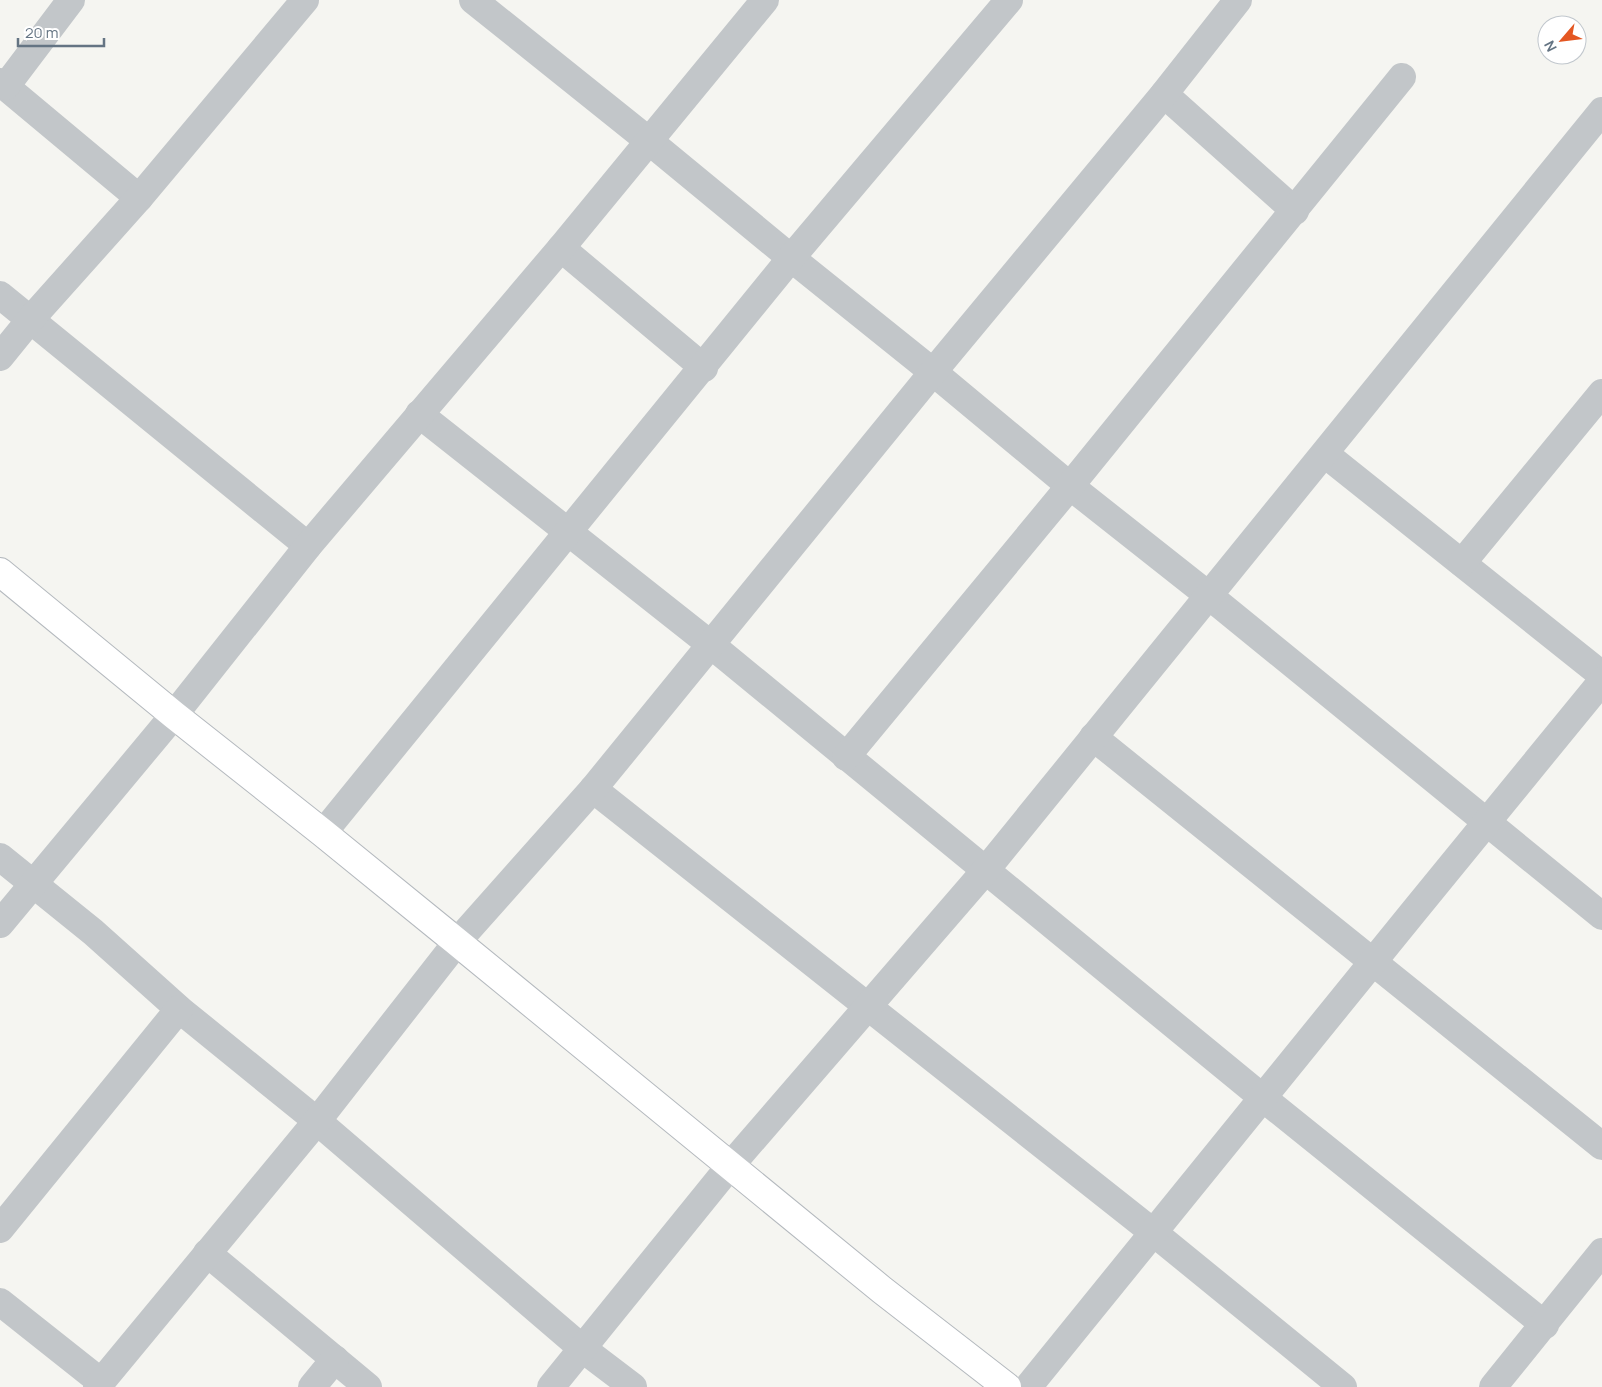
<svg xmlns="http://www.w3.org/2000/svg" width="1602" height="1387" font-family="Manrope,sans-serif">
<rect width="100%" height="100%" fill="#f5f5f1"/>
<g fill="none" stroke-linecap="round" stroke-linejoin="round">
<g stroke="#b4b9be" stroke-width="30">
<path id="secondary" d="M0 572 174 715 323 833 457 942 882 1290 1007 1387"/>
</g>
<g stroke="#c2c6c9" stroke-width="28">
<path d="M473 0 649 141 791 258 933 372 1070 486 1208 595 1602 916"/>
<path d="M0 82 139 198"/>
<path d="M6 86 71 0"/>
<path d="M1164 94 1295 211"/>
<path d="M561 248 704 368"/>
<path d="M0 295 308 546"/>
<path d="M0 357 30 320 139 198 305 0"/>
<path d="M419 414 710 644 1263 1098 1545 1325"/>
<path d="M1325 454 1602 675"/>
<path d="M1462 563 1602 393"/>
<path d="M1093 737 1602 1146"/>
<path d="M846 757 1070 486 1402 77"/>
<path d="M593 789 1154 1233 1343 1387"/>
<path d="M323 833 791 258 1009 0"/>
<path d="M0 857 93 932 179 1009 317 1121 583 1349 633 1387"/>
<path d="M0 924 174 715 308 546 561 248 765 0"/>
<path d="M0 1229 179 1009"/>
<path d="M207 1253 368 1387"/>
<path d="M0 1302 101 1382"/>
<path d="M97 1387 317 1121 457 942 593 789 933 372 1164 94 1238 0"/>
<path d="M312 1387 335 1359"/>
<path d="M551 1387 730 1166 985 871 1602 111"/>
<path d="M1028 1387C1220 1153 1409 915 1602 681"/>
<path d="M1493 1387 1602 1252"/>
</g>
<use href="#secondary" stroke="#fff" stroke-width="28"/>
</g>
<g transform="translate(1562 40) rotate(242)"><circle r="24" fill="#ffffff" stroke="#c1c7cd"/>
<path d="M0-4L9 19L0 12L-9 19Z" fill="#e45722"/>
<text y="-8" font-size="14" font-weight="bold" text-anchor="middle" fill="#647483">N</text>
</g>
<path d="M18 38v8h86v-8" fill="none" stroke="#647483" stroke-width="2.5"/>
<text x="25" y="38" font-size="15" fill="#647483" stroke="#ffffff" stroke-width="4" paint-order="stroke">20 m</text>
</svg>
